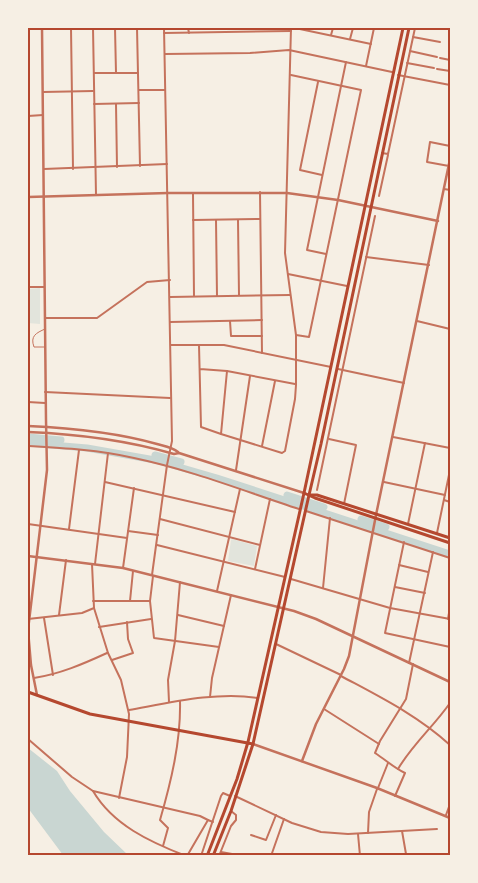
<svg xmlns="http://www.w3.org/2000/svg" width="478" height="883" font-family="Jost,sans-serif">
<rect width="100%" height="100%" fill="#f6efe4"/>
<g fill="#e2e4dc">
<path d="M40 288V324L28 323V289Z"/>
<path d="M232 539 257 546 254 566 228 561 231 540Z"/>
</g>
<path fill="#c9d6d2" d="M28 748 57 771 70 791 104 832 128 855H63L28 808Z"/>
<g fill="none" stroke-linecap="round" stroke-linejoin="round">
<g stroke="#c9d6d2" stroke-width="7">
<path d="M28 437 61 440"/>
<path d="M28 443 87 448 155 460 217 478 450 554"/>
<path d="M155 455 181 462"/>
<path d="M287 495 324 507"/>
<path d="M361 519 386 527"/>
</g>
<path stroke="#c5725c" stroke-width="1" d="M44 347H34C30 336 36 333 45 329"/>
<g stroke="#c5725c" stroke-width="2">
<path d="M71 28 73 169"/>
<path d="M93 28 96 195"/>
<path d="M115 28 116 73"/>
<path d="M137 28 140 166"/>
<path d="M188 28 189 33"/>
<path d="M295 28 371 44"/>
<path d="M164 33 291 31"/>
<path d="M331 35 333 28"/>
<path d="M413 37 440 42"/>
<path d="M350 39 353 28"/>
<path d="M410 51 437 57"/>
<path d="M165 54 250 53 289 50 392 72"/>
<path d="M440 58 450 60"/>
<path d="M407 63 434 68"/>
<path d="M366 66 374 28"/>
<path d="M437 69 450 71"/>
<path d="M94 73H138"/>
<path d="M291 75 361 90 309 337 296 335"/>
<path d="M398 75 450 85"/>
<path d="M318 82 300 170 322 175"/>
<path d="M139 90H165"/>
<path d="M43 92 93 91"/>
<path d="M94 104 139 103"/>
<path d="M116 104 117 167"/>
<path d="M28 116 43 115"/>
<path d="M382 153 388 154 415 28"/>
<path d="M449 166 427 162 430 142 450 146"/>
<path d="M44 169 167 164"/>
<path d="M444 189 450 190"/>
<path d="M260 192 262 353"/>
<path d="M193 194 194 296"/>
<path d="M379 196 388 155"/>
<path d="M193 220 260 219"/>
<path d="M216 220 217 296"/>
<path d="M238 220 239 295"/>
<path d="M326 254 307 250 346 62"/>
<path d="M366 257 429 265"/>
<path d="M288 274 347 286"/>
<path d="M28 287H44"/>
<path d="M170 297 290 295"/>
<path d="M45 318H97L147 282 170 280"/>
<path d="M230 321 231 336H262"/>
<path d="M417 321 450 329"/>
<path d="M170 322 262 320"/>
<path d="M171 345H224L331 367"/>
<path d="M199 345 201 427 221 434 227 371 200 369"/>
<path d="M338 369 404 383"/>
<path d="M227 371 295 384"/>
<path d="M45 392 170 398"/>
<path d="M28 402 45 403"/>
<path d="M221 434 282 453 285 451 295 399 296 385V335L285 253 291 28"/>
<path d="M393 437 450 448"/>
<path d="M329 439 356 445 344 504"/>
<path d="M28 446C63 448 99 450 134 458 191 470 244 491 299 509"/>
<path d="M262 446 275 381"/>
<path d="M236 470 250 376"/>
<path d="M105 482 235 512"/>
<path d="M384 482 445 495"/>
<path d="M317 490 375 216"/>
<path d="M444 500 450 502"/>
<path d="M306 511 450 558"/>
<path d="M160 519 260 545"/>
<path d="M28 524 127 538"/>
<path d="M408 524 425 443"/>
<path d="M69 529 79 450"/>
<path d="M128 531 158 535"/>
<path d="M437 533 450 470"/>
<path d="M404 542 385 633 450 647"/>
<path d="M157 545 285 577"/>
<path d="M92 564 94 608 108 653 121 680 129 714 127 757 119 798"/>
<path d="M95 564 108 453"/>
<path d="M399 565 428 572"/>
<path d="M123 568 134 488"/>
<path d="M255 569 270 499"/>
<path d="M152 575 167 465 172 441 164 28"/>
<path d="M153 576 150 601 154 638 219 647"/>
<path d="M291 579 390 608 450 619"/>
<path d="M395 587 425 593"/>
<path d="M323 588 330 518"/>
<path d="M217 591 240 489"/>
<path d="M93 601H150"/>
<path d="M130 601 133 571"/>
<path d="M59 615 66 560"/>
<path d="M178 615 224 626"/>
<path d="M44 618 53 675"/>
<path d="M28 619 82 613 94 608"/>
<path d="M448 619 450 607"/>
<path d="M99 627 151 619"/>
<path d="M276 644 341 675"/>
<path d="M112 660 133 653 128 639 127 622"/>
<path d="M409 663 433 552"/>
<path d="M341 676C380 697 417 715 450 745"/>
<path d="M34 678C60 674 83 664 107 653"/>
<path d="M210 697 212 678 231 595"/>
<path d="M169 702 168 680 175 641 180 582"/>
<path d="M324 709 379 744"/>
<path d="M129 710C168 703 218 691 257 698"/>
<path d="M28 739 72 777 93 791 200 816 208 820"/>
<path d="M398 769C412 745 434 726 450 703"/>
<path d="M378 788 388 763"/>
<path d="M93 791C113 825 150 842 186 856"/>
<path d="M235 796 292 823 321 832 348 834 437 829"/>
<path d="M395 796 405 773C394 768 386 760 375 753L380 741 406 699 413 664"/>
<path d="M446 815 450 804"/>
<path d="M368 833 369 812 377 789"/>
<path d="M358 834 360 856"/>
<path d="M251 835 266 840 276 815"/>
<path d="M163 846 168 828 160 820C171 782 181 741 180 701"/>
<path d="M221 852 243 856"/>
<path d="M187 856 208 820 213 822"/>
<path d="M201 856 221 796 223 793 230 796"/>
<path d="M219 856 231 826 236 820V815L231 811"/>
<path d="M271 856 284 819"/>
<path d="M395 856 406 854 402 831"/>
</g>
<g stroke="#c5725c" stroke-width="2.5">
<path d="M28 197 168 193H287L338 200 438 221"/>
<path d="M28 426C71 428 115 432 157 444 164 446 172 447 178 452"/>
<path d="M28 432C77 434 126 440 174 454L179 453 304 493"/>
<path d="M28 556 123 568 294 611 316 619 450 682"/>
<path d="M37 695 31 665 28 630 47 470 46 420 42 28"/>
<path d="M253 744 377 788 450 818"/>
<path d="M302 761 316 724 344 669 349 656 376 515 450 159"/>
</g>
<g stroke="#b5482f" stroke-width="3">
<path d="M304 493 403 28"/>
<path d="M309 495 321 444 409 28"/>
</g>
<g stroke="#b5482f" stroke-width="3">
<path d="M310 495H317L450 538"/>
<path d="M28 692 90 714 253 744"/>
<path d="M207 856 237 779 248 742 304 493 315 498 450 543"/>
<path d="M213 856 231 811 253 744 309 495"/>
</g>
</g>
<rect width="478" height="883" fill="none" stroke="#f6efe4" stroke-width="58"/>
<rect x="29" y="29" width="420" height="825" fill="none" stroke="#b5482f" stroke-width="2"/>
</svg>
